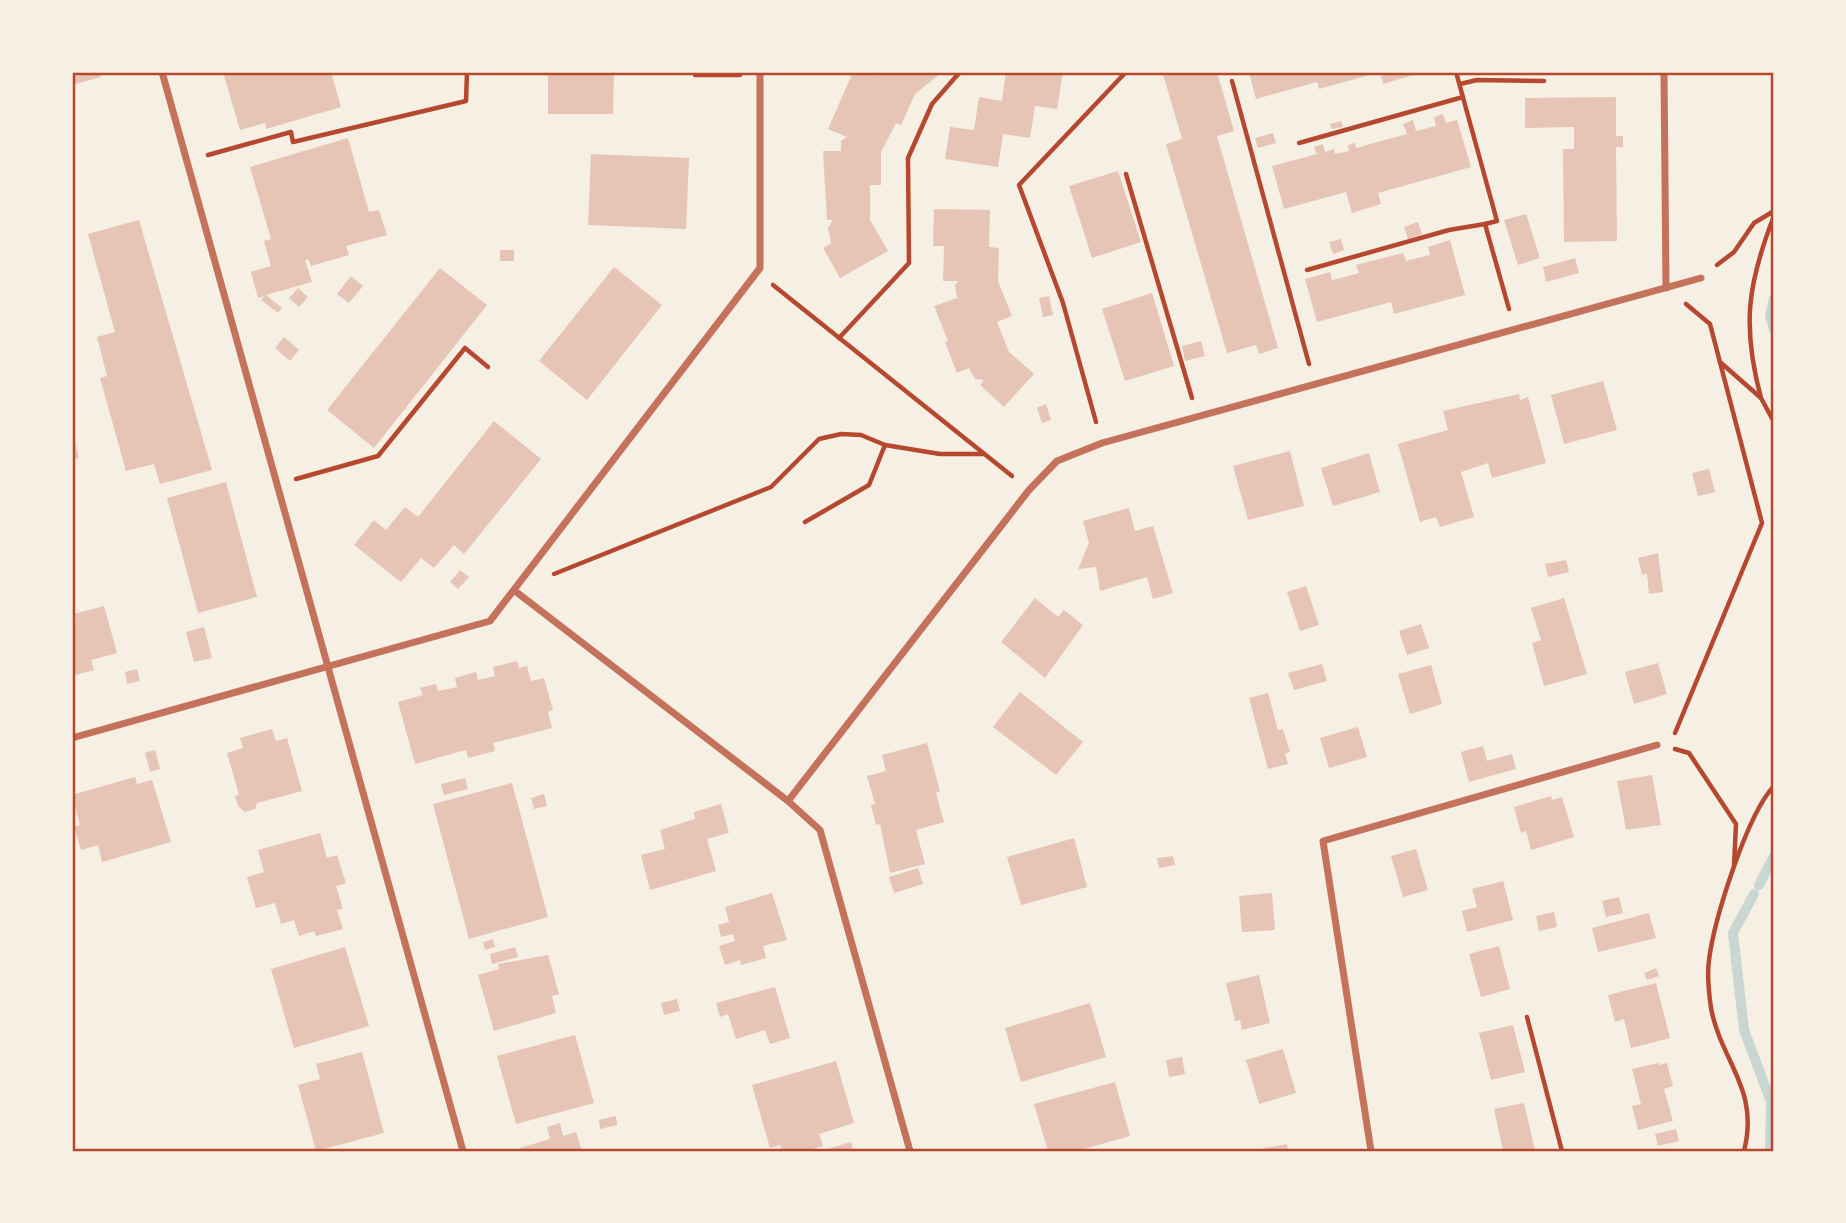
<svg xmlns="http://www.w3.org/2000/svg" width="1846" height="1223" font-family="'Fira Sans Condensed',sans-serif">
<rect width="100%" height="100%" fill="#f6efe4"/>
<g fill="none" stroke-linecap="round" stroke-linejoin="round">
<g stroke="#c9d6d2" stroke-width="10">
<path d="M1774 299 1770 315 1774 330"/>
<path d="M1759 885 1774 856"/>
<path d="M1754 894 1733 933 1744 1030 1771 1102 1770 1151"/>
</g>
</g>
<g fill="#e6c5b7">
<path d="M72 72H100L101 77 72 85Z"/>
<path d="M223 72H331L341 107 266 129 265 123 240 130Z"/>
<path d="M548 72H614L613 114H548Z"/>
<path d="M853 72H868L875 76 878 72H942L915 94 901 125 896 123 881 152V185H870V220L888 251 840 278 823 248 831 243 828 228 833 220H827L823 151H841V141L847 137 828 129Z"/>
<path d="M1006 72H1063L1057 109 1035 106 1030 138 1003 134 998 167 945 159 950 127 974 130 979 97 1002 101Z"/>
<path d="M1172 72H1217L1234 131 1217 136 1278 348 1259 354 1256 345 1227 353 1166 144 1182 139 1163 74Z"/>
<path d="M1249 72H1376L1377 73 1319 89 1317 82 1256 99Z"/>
<path d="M1380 72H1412L1413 75 1383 84Z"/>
<path d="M1616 97V136H1623V147H1616L1617 241 1564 242 1563 149H1574V127L1525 128V98Z"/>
<path d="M1443 114 1446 123 1457 120 1471 167 1378 193 1381 204 1352 213 1346 192 1284 209 1272 166 1317 154 1314 147 1323 144 1325 152 1334 149 1335 154 1349 151 1348 145 1355 143 1356 148 1407 134 1403 124 1413 120 1416 131 1436 126 1434 117Z"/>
<path d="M1341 121 1343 127 1332 129 1330 124Z"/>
<path d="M1273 133 1276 143 1258 148 1255 138Z"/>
<path d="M348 138 369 212 379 210 387 235 346 246 349 255 311 266 308 259 305 260 312 282 266 295 282 308 278 313 261 300 264 296 258 298 251 272 271 266 264 241 271 239 250 167Z"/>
<path d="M591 154 689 158 686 229 588 225Z"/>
<path d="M1118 171 1141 242 1092 258 1069 186Z"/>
<path d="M934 209 990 210 989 247 999 248 998 281 1012 316 997 322 1009 352 1034 374 1004 407 980 385 984 380 975 379 969 368 957 373 945 342 948 341 934 306 957 298 955 285 958 281H943L944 246H933Z"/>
<path d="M1526 214 1540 258 1518 265 1504 220Z"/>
<path d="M139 220 212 470 160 484 154 464 126 471 100 378 107 376 97 337 115 332 88 234Z"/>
<path d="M1418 222 1422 234 1408 239 1404 227Z"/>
<path d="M1341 239 1344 250 1333 254 1329 242Z"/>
<path d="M1450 240 1465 295 1394 314 1391 302 1317 322 1305 279 1330 272 1332 280 1345 277 1359 273 1356 265 1403 253 1406 261 1430 255 1428 247Z"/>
<rect x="500" y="250" width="14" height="11"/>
<path d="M1575 258 1579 273 1546 282 1543 267Z"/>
<path d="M614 267 662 305 587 400 539 361Z"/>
<path d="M440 268 487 305 374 448 327 410Z"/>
<path d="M351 276 363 286 349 303 337 294Z"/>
<path d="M298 288 308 297 299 307 289 298Z"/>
<path d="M1152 293 1174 366 1125 381 1102 309Z"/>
<path d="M1049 296 1053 315 1043 317 1039 298Z"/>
<path d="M284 337 299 350 290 361 275 348Z"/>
<path d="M1201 341 1205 356 1185 361 1182 346Z"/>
<path d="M1603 381 1617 430 1564 444 1551 395Z"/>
<path d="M1519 394 1520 400 1528 397 1546 463 1492 478 1488 463 1461 472 1474 517 1440 527 1436 517 1420 522 1398 444 1448 430 1443 411Z"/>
<path d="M1046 404 1051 420 1042 423 1037 408Z"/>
<path d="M494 421 541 459 464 554 454 545 434 568 421 558 401 582 354 545 374 520 386 530 405 507 418 517Z"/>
<path d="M72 432 79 458 72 460Z"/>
<path d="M1290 451 1304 506 1248 520 1233 466Z"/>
<path d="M1369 453 1380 492 1333 506 1321 468Z"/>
<path d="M1709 469 1715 492 1698 496 1692 473Z"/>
<path d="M226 482 257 597 198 613 167 498Z"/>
<path d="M1129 508 1135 531 1153 526 1173 593 1153 599 1147 577 1100 591 1096 567 1078 569 1089 543 1083 521Z"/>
<path d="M1658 553 1663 592 1649 594 1647 574 1642 575 1638 558Z"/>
<path d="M1566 560 1569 572 1548 577 1545 564Z"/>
<path d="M460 570 469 577 458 589 450 582Z"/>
<path d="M1306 586 1319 625 1300 631 1287 592Z"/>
<path d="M1035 598 1058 617 1064 610 1083 625 1045 678 1001 642Z"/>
<path d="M1564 598 1587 674 1544 686 1532 643 1541 640 1531 608Z"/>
<path d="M104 606 117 653 91 660 94 670 72 676V624L76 623 74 614Z"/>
<path d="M1421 624 1429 648 1407 655 1399 631Z"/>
<path d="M204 627 212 658 194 662 186 632Z"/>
<path d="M517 661 519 668 527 666 531 681 544 678 553 710 548 712 552 728 493 743 495 751 468 758 466 750 415 764 398 702 423 695 420 688 436 684 438 691 457 687 455 678 476 672 478 680 495 676 493 667Z"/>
<path d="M1658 663 1667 694 1634 704 1625 672Z"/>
<path d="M1322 664 1327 681 1294 690 1288 673Z"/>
<path d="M1431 665 1442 704 1410 714 1398 674Z"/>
<path d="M137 669 140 681 127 684 125 672Z"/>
<path d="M1020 692 1083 742 1056 775 993 727Z"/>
<path d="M1268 693 1278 730 1283 729 1290 752 1285 754 1288 764 1268 769 1249 698Z"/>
<path d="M1358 727 1367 757 1329 768 1320 738Z"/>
<path d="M272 729 276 741 287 738 302 791 257 803 255 809 245 812 238 806 235 796 239 795 227 753 243 748 240 738Z"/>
<path d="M927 743 940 791 936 793 944 822 916 830 925 864 890 873 880 824 876 825 871 805 875 804 867 776 886 771 882 755Z"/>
<path d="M1483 746 1487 761 1512 754 1516 769 1469 782 1461 752Z"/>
<path d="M155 750 160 769 150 772 145 753Z"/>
<path d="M1652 775 1661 825 1626 830 1617 781Z"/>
<path d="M135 777 137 784 152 780 171 842 102 862 98 845 81 850 74 827 80 825 72 795Z"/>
<path d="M465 778 468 789 444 795 441 784Z"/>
<path d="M512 783 548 917 469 939 433 804Z"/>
<path d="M544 794 547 806 534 809 531 798Z"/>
<path d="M1551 796 1552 800 1562 797 1574 837 1531 850 1526 831 1521 833 1514 807Z"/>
<path d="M721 804 729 833 707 839 716 871 650 890 641 855 665 849 660 830 695 819 694 812Z"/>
<path d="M320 833 327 858 337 855 346 883 336 886 343 909 337 910 343 929 316 936 314 931 299 936 294 920 281 924 275 903 256 908 247 877 264 872 258 850Z"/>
<path d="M1074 838 1087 887 1021 905 1007 857Z"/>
<path d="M1416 849 1428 890 1403 897 1391 856Z"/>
<path d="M1173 856 1175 865 1159 868 1157 858Z"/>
<path d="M918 868 923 884 894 893 889 877Z"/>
<path d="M1503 881 1513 920 1467 932 1462 911 1477 907 1472 889Z"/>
<path d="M772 893 787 940 763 946 766 958 741 965 740 960 725 965 719 946 735 941 733 934 721 937 718 925 729 922 725 907Z"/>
<path d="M1272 893 1275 930 1242 932 1239 896Z"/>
<path d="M1619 897 1623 913 1606 917 1602 901Z"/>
<path d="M1554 912 1557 927 1539 931 1536 916Z"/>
<path d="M1649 913 1656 938 1598 952 1592 928Z"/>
<path d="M493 939 495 947 485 950 483 942Z"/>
<path d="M1499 946 1510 989 1481 997 1469 954Z"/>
<path d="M345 947 369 1026 294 1048 271 969Z"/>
<path d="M515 947 518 957 492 964 490 954Z"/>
<path d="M548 955 559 994 552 996 556 1013 494 1031 478 975 499 969 498 964Z"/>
<path d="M1656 968 1659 976 1647 980 1644 973Z"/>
<path d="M1259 975 1270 1023 1242 1030 1240 1020 1235 1021 1226 983Z"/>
<path d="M1656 983 1670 1038 1631 1048 1624 1019 1615 1022 1608 995Z"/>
<path d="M775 987 790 1038 770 1044 765 1030 736 1039 728 1014 720 1017 716 1003Z"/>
<path d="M677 999 680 1011 664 1015 661 1003Z"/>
<path d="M1090 1003 1106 1057 1021 1082 1005 1028Z"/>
<path d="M1513 1025 1525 1072 1491 1080 1479 1033Z"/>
<path d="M575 1035 594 1103 516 1124 497 1056Z"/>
<path d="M1283 1049 1296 1093 1259 1104 1246 1060Z"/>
<path d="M362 1052 384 1133 316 1151 298 1085 320 1079 316 1064Z"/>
<path d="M1182 1057 1185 1074 1169 1077 1166 1060Z"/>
<path d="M836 1061 854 1123 819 1134 823 1146 806 1151H782L780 1145 770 1148 752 1085Z"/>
<path d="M1658 1063 1659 1065 1667 1063 1673 1086 1664 1089 1673 1121 1638 1130 1632 1106 1641 1104 1632 1069Z"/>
<path d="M1115 1082 1130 1136 1077 1151H1048L1034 1104Z"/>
<path d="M1524 1103 1535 1151H1503L1494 1109Z"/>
<path d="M616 1116 617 1125 600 1129 599 1120Z"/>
<path d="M560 1123 563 1136 576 1132 582 1151H521L520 1148 550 1139 547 1127Z"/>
<path d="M1676 1129 1679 1141 1658 1146 1655 1134Z"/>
<path d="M851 1142 853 1151H821Z"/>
<path d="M1287 1144 1288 1151H1255V1150Z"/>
</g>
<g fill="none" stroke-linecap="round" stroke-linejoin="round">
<g stroke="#b5482f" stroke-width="4.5">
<path d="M695 72V75H740"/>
<path d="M1456 72 1497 221 1485 224 1509 309"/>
<path d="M1232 81 1309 364"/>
<path d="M1460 84 1477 80 1544 81"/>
<path d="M1299 143 1463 97"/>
<path d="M208 155 291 132 293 142 466 101 467 72"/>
<path d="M1126 174 1192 398"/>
<path d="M1717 265 1734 252 1754 223 1774 211"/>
<path d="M1307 270 1449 230 1485 224"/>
<path d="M773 285 1012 476"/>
<path d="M839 338 909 263 908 158 932 104 960 72"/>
<path d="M1720 362 1761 398 1774 422"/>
<path d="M1761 398C1742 327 1747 285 1774 216"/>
<path d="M1096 422 1063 303 1019 185 1126 72"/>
<path d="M296 479 378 456 465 348 488 367"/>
<path d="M805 522 869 485 885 445"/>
<path d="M554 574 771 487 819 439 841 434 861 435 885 445 940 454H984"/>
<path d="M1675 733 1762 523 1710 324 1686 304"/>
<path d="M1675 749 1689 753 1736 824 1734 866"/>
<path d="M1527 1017 1562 1151"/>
<path d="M1744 1151C1760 1089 1721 1062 1711 1008 1709 994 1707 974 1709 960 1714 920 1747 814 1774 786"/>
</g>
<g stroke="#c5725c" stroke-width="7">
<path d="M162 72 463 1151"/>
<path d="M1664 72 1666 288"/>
<path d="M515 591 788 801 820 830 910 1151"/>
<path d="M72 738 490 621 760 268V72"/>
<path d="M788 801 1029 490 1057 461 1102 443 1701 278"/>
<path d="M1371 1151 1323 841 1657 745"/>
</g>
</g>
<rect width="1846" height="1223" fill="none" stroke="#f6efe4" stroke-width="147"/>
<rect x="74" y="74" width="1698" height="1076" fill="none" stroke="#b5482f" stroke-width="2.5"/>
</svg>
